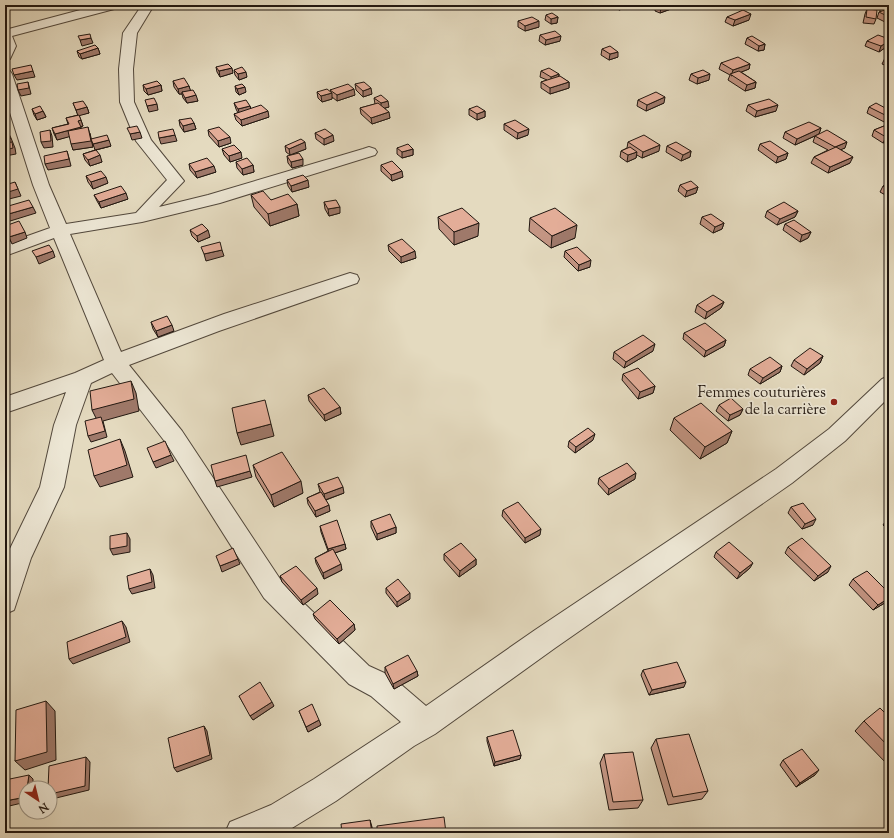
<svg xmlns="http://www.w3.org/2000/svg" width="894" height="838" font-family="'Sorts Mill Goudy',serif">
<rect width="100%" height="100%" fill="#e4dabf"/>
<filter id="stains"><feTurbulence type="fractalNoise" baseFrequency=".005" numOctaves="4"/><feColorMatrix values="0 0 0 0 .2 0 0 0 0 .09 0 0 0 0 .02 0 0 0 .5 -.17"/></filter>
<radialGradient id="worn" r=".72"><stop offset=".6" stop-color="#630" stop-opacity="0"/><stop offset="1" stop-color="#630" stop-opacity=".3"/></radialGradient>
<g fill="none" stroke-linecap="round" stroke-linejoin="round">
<g stroke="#52483c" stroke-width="2">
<g id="minor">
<path d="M99 5H120L118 8 12 36 16 46 10 59 5 60V30Z"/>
<path d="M142 5H154L137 33 133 69 134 102 151 140 184 181 159 207 208 195 363 149 369 147 375 149 377 152 375 155 220 203 142 222 70 234 121 352 224 314 350 273 357 275 359 279 357 283 219 331 129 365 182 431 282 582 369 666 391 676 426 706 535 630 776 469 829 429 882 379 889 376V397L845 441 792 483 555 648 435 734 414 746 336 801 292 828 280 833H225L230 822 271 805 314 779 401 722 371 696 349 684 264 598 166 443 112 373 91 383 76 425 64 487 31 558 14 610 5 614V559L40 487 54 425 66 392 5 413V397L75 373 104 360 54 238 5 256V244L50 228 33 185 5 97V70L10 71 12 74 49 185 66 224 136 213 167 180 136 141 120 102 119 69 123 33Z"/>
<path d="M874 5H889V14L876 8Z"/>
</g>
</g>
<use href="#minor" fill="#ede7d5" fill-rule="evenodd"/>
</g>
<g fill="#c39583" stroke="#211710">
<path d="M614 5H629V7L619 10 614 6Z"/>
<path d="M656 5H672L671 9 660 13 655 11Z"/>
<path d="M867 9 876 19 874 24 863 23 865 14Z"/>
<path d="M889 10V24L877 18 879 12Z"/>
<path d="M546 15 558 17 557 23 551 24 545 20Z"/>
<path d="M727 17 749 20 733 26 725 22Z"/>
<path d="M518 21 539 27 525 31 518 27Z"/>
<path d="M540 35 560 41 545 45 539 41Z"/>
<path d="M747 38 765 44 764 50 758 51 745 44Z"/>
<path d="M889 39V45L879 52 865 46 867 41Z"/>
<path d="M98 48 100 54 82 59 79 57 77 51Z"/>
<path d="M602 49 618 57 609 60 601 55Z"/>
<path d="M889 56V67L882 64 885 58Z"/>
<path d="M721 63 750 64 749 69 741 72 756 82 755 88 745 91 728 80 730 75 719 69Z"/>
<path d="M216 67 233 73 220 77 217 72Z"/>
<path d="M234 70 247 77 239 80 235 75Z"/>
<path d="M541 71 559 74V76L569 82V88L550 94 541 88V82L547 80 540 77Z"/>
<path d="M691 74 709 80 697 84 689 80Z"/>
<path d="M173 81 189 86 190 90 198 101 187 103 183 98 182 94H179L174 87Z"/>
<path d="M355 84 372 94 363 97 356 90Z"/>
<path d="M143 85H161L162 91 148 95 144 91Z"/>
<path d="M235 86 246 92 239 95 236 92Z"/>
<path d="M330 90 355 95 337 101 332 97V99L322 102 318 98 317 92H331Z"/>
<path d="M374 98 389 107 385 108 390 118 372 124 361 114 360 108 375 104Z"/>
<path d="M638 100 664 103 646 111 637 106Z"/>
<path d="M73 103 87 107 89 113 79 115 83 126 80 127 81 129 90 133 93 147 73 150 70 136 57 140 54 134 52 128 68 124 66 118 78 115Z"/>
<path d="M234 103 250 106 251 109 269 117 242 126 236 120 234 114 238 113 236 109Z"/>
<path d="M748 105 776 111 755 117 746 111Z"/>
<path d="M869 107 889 110V123L888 124 867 113Z"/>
<path d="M32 109 43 111 46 117 37 120 34 115Z"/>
<path d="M469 109 485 111V117L477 120 469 115Z"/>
<path d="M179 120 194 123 196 129 184 132 180 126Z"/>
<path d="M504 124 528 135 517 139 504 130Z"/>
<path d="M889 124V140L883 143 872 136 874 130Z"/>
<path d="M821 128 819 134 845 148 841 149 850 163 828 173 811 163 814 157 828 150 813 142 815 136 795 145 783 138 785 132Z"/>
<path d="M208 130 231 143 219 147 209 136Z"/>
<path d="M315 133 334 141 324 145 316 139Z"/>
<path d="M628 142 659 151 642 158 637 155 636 158 627 162 620 157 621 151 627 148Z"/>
<path d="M760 144 788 153 786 159 776 163 758 150Z"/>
<path d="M111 146 96 150 102 162 90 166 85 160 83 154 95 150Z"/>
<path d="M285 146 306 149 290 155 286 152Z"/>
<path d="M667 146 691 151 690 157 681 161 666 152Z"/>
<path d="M397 148 413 149V155L402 158 397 154Z"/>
<path d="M222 149 242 158 230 162 224 155Z"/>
<path d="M287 156 303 165 292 168 288 163Z"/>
<path d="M236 162 253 165 254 172 243 175 237 168Z"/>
<path d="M189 164 216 172 197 178 190 170Z"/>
<path d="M381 165 403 177 392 181 381 171Z"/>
<path d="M86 176 108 183 93 189 88 182Z"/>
<path d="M287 180 309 187 292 192 288 186Z"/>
<path d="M889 183V197L880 192 883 186Z"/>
<path d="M680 185 698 187 696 193 685 197 678 191Z"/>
<path d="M94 195 128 199 101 208 97 201Z"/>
<path d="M251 195 271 200 297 204 299 216 270 226 254 207Z"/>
<path d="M324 202 340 213 329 216 325 209Z"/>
<path d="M767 211H798L795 217 777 225 765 217Z"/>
<path d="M438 217 478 236 454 245 439 229Z"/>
<path d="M702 217 724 223 722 229 713 233 700 224Z"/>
<path d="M530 218 575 238 551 248 529 231Z"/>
<path d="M785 224 811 232 808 238 800 242 783 230Z"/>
<path d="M190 230 210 237 198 242 192 236Z"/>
<path d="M388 245 416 258 401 263 389 251Z"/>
<path d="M565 251 590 267 578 271 564 257Z"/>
<path d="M724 302 721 308 705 319 695 312 697 305Z"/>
<path d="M151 322 174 331 158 337 153 329Z"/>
<path d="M684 333 726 340 724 346 704 357 683 339Z"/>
<path d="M653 351 624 368 613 359 614 352Z"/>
<path d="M823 356 820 363 804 375 791 366 794 360Z"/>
<path d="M782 366 780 372 760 384 748 375 750 369Z"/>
<path d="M623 374 655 386 653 393 638 399 622 380Z"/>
<path d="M308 395 340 407 341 414 325 421 309 401Z"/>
<path d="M719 405 743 409 740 415 728 421 716 411Z"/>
<path d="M674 418 732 431 727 443 700 459 670 430Z"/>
<path d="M593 440 575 453 568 447 569 441Z"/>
<path d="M253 465 303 493 274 507 256 477Z"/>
<path d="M599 478 635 479 608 495 598 484Z"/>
<path d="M318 484 344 493 326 500 330 511 316 517 308 504 307 498 320 492Z"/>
<path d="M791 507 813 525 802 529 788 513Z"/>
<path d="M503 510 540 535 525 543 502 516Z"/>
<path d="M889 518V531L883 525 887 519Z"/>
<path d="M371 521 396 527V533L377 540 371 527Z"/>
<path d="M320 526 345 544 346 549 335 553 342 570 324 579 316 563 315 558 328 551 321 532Z"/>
<path d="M788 547 828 572 814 581 785 553Z"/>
<path d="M716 552 750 568 737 579 714 557Z"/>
<path d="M444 554 476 559V565L459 577 444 560Z"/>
<path d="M280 576 318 594 303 605 282 582Z"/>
<path d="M853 579 889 593V600L888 601 873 610 849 585Z"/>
<path d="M386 588 410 599 397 607 386 593Z"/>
<path d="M313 614 354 624 355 630 339 644 315 619Z"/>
<path d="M385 667 417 671 418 676 394 689 385 673Z"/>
<path d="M643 670 684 687 649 695 641 675Z"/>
<path d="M239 696 274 706 253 720Z"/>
<path d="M299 711 321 725 308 732Z"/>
<path d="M889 717V766L855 731 864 721Z"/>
<path d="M487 737 521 755 520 759 494 766 487 741Z"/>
<path d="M656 739 708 791 702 799 668 805 651 748Z"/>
<path d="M604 754 643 800 638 808 609 810 600 763Z"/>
<path d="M783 760 815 775 796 787 780 765Z"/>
</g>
<g fill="#9f796a" stroke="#211710">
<path d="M620 5H629V7L619 10Z"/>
<path d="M669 5H672L671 9 660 13 661 8Z"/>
<path d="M751 14 749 20 733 26 735 20Z"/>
<path d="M558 17 557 23 551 24V19Z"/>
<path d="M539 21V27L525 31V26Z"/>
<path d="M561 36 560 41 545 45 546 40Z"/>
<path d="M91 38 93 43 82 46 80 40Z"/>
<path d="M889 41V45L879 52 881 46Z"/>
<path d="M765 44 764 50 758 51 759 46Z"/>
<path d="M98 48 100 54 82 59 80 54Z"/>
<path d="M618 52V57L609 60 610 54Z"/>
<path d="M750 64 749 69 731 76 733 70Z"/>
<path d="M232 68 233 73 220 77 219 71Z"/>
<path d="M33 71 35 77 17 80 14 75Z"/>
<path d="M246 72 247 77 239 80 238 74Z"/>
<path d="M559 74 558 80 551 83V77Z"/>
<path d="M710 74 709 80 697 84 698 78Z"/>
<path d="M28 82 31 94 21 96 18 90Z"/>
<path d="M569 82V88L550 94V88Z"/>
<path d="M756 82 755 88 745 91 747 85Z"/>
<path d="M161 85 162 91 148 95 146 89Z"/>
<path d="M189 86 191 92H182V94H179L178 89Z"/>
<path d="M245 87 246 92 239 95 237 89Z"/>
<path d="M371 88 372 94 363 97V91Z"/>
<path d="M354 89 355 95 337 101V95Z"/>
<path d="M332 93V99L322 102 321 96Z"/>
<path d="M196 95 198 101 187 103 185 98Z"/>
<path d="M665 97 664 103 646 111 647 105Z"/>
<path d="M388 101 389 107 381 109V103Z"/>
<path d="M157 104 158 110 149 112 147 106Z"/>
<path d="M778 105 776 111 755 117 757 111Z"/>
<path d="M250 106 252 112 240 115 238 109Z"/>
<path d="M87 107 89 113 78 116 76 110Z"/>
<path d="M43 111 46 117 37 120 35 114Z"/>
<path d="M268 111 269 117 242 126 241 120Z"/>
<path d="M485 111V117L477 120V114Z"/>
<path d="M389 112 390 118 372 124 371 118Z"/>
<path d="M81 120 83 126 80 127 78 121Z"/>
<path d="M194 123 196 129 184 132 183 126Z"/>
<path d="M81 127 83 133 57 140 55 134Z"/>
<path d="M88 127 93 147 73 150 71 144Z"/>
<path d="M821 128 819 134 795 145 797 139Z"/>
<path d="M529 129 528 135 517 139 518 133Z"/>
<path d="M50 130 52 136 53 147 44 148 41 142Z"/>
<path d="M140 132 142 138 132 140 130 134Z"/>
<path d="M175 135 177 141 161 144 159 138Z"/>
<path d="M333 135 334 141 324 145V139Z"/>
<path d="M889 136V140L883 143 886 137Z"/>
<path d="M230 137 231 143 219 147 218 141Z"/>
<path d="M11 138 15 148 16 154 5 156V140Z"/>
<path d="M109 140 111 146 95 150 93 144Z"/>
<path d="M305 142 306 149 290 155 289 149Z"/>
<path d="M847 142 845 148 833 153 835 147Z"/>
<path d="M660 145 659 151 642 158 643 152Z"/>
<path d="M413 149V155L402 158V152Z"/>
<path d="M67 151 69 158 71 166 48 170 45 164Z"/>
<path d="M691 151 690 157 681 161 683 155Z"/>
<path d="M241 152 242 158 230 162 229 156Z"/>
<path d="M637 152 636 158 627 162 628 155Z"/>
<path d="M788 153 786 159 776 163 778 157Z"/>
<path d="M100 155 102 162 90 166 88 160Z"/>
<path d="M853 157 850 163 828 173 830 167Z"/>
<path d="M303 159V165L292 168 291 162Z"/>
<path d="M253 165 254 172 243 175 242 169Z"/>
<path d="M214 166 216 172 197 178 195 172Z"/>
<path d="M402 171 403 177 392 181 391 175Z"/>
<path d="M106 177 108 183 93 189 91 182Z"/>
<path d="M308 180 309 187 292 192 291 186Z"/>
<path d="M15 182 21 196 5 200V193Z"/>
<path d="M698 187 696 193 685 197 687 191Z"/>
<path d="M126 193 128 199 101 208 99 202Z"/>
<path d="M297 204 299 216 270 226 268 214Z"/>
<path d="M33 207 36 213 7 222 5 218V215Z"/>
<path d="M340 207V213L329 216 328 209Z"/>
<path d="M798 211 795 217 777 225 780 219Z"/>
<path d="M479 223 478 236 454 245V232Z"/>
<path d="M724 223 722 229 713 233 715 227Z"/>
<path d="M577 225 575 238 551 248 552 236Z"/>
<path d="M208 230 210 237 198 242 197 236Z"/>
<path d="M25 232 27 238 12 244 9 237Z"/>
<path d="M811 232 808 238 800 242 802 235Z"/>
<path d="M222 250 224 256 206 261 204 254Z"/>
<path d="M53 251 55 257 39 264 36 257Z"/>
<path d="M415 251 416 258 401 263V257Z"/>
<path d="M591 260 590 267 578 271 579 265Z"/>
<path d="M724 302 721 308 705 319 707 312Z"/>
<path d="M172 325 174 331 158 337 156 331Z"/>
<path d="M726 340 724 346 704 357 706 351Z"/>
<path d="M655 344 653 351 624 368 626 362Z"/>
<path d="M823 356 820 363 804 375 807 369Z"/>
<path d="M782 366 780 372 760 384 763 378Z"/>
<path d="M131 381 136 393 139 411 103 421 107 437 91 442 88 436 98 422 92 410Z"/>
<path d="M655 386 653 393 638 399 640 392Z"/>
<path d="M340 407 341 414 325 421 324 415Z"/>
<path d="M743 409 740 415 728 421 730 415Z"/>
<path d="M271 424 274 436 241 445 237 433Z"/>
<path d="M732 431 727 443 700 459 705 447Z"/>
<path d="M595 434 593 440 575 453 576 447Z"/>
<path d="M120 439 125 451 133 477 100 487 94 476Z"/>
<path d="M171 455 174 461 156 468 153 462Z"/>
<path d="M250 471 252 477 217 487 215 481Z"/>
<path d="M636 473 635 479 608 495 609 489Z"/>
<path d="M301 481 303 493 274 507 271 495Z"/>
<path d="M343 487 344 493 325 500 324 494Z"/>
<path d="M329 505 330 511 316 517 315 511Z"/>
<path d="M816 519 813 525 802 529 805 524Z"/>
<path d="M396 527V533L377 540V534Z"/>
<path d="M541 529 540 535 525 543V538Z"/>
<path d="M127 533 130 539V552L113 555 110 549Z"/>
<path d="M345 544 346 549 329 555 328 549Z"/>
<path d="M238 559 240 564 222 572 220 566Z"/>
<path d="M476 559V565L459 577 460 571Z"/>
<path d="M753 563 750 568 737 579 740 573Z"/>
<path d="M341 564 342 570 324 579 323 573Z"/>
<path d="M831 566 828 572 814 581 818 576Z"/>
<path d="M150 569 153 575 155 588 132 594 129 589Z"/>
<path d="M317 588 318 594 303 605 301 600Z"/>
<path d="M410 593V599L397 607V602Z"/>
<path d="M889 598V600L888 601 873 610 878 605Z"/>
<path d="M122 621 126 627 130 642 73 664 69 659Z"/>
<path d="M354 624 355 630 339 644 337 639Z"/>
<path d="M417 671 418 676 394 689 393 684Z"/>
<path d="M686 682 684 687 649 695 652 690Z"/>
<path d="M46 701 55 711 56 760 25 770 15 761Z"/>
<path d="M272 702 274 706 253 720 250 716Z"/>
<path d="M319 720 321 725 308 732 306 727Z"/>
<path d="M204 726 207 731 212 759 177 772 174 768Z"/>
<path d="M521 755 520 759 494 766 495 762Z"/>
<path d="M86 757 90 762 89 790 52 799 50 797V794Z"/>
<path d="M819 770 815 775 796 787 800 783Z"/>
<path d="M29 775 33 779V788H27Z"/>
<path d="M26 797V802L5 807V801Z"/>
<path d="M370 820 372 827 373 833H372Z"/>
</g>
<g fill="#e3ad98" stroke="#211710">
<path d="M656 5H669L661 8Z"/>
<path d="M867 9 877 10 876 19 866 17Z"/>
<path d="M888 9 889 10V17L879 12Z"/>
<path d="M743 10 751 14 735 20 727 17Z"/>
<path d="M552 13 558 17 551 19 546 15Z"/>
<path d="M532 17 539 21 525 26 518 21Z"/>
<path d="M555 31 561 36 546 40 540 35Z"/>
<path d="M90 34 91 38 80 40 78 36Z"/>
<path d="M878 35 889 39V41L881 46 867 41Z"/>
<path d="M752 36 765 44 759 46 747 38Z"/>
<path d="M95 45 98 48 80 54 77 51Z"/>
<path d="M610 46 618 52 610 54 602 49Z"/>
<path d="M889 56V60L885 58Z"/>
<path d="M738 57 750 64 733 70 721 63Z"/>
<path d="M228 64 232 68 219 71 216 67Z"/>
<path d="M31 65 33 71 14 75 12 69Z"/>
<path d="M242 67 246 72 238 74 234 70Z"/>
<path d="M549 68 559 74 551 77 541 71Z"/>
<path d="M703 70 710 74 698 78 691 74Z"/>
<path d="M739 71 756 82 747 85 730 74Z"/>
<path d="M560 76 569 82 550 88 541 82Z"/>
<path d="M184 78 189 86 178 89 173 81Z"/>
<path d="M157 81 161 85 146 89 143 85Z"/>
<path d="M28 82 29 88 18 90 17 84Z"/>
<path d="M364 82 371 88 363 91 355 84Z"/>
<path d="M242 84 245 87 237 89 235 86Z"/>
<path d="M348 84 354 89 337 95 330 90Z"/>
<path d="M327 89 332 93 321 96 317 92Z"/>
<path d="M193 90 196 95 185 98 182 92Z"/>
<path d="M656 92 665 97 647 105 638 100Z"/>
<path d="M381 95 388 101 381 103 374 98Z"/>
<path d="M154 98 157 104 147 106 145 100Z"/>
<path d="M769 99 778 105 757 111 748 105Z"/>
<path d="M246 100 250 106 238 109 234 103Z"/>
<path d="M83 101 87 107 76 110 73 103Z"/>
<path d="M378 103 389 112 371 118 360 108Z"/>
<path d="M876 103 889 110V117L869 107Z"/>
<path d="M261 105 268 111 241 120 234 114Z"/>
<path d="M40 106 43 111 35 114 32 109Z"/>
<path d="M477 106 485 111 477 114 469 109Z"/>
<path d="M79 115 81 120 78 121 81 127 55 134 52 128 69 124 66 118Z"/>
<path d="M191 118 194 123 183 126 179 120Z"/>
<path d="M515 120 529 129 518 133 504 124Z"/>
<path d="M809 122 821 128 797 139 785 132Z"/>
<path d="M889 124V136L886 137 874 130Z"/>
<path d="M137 126 140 132 130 134 127 128Z"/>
<path d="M88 127 91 141 71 144 68 131Z"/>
<path d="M219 127 230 137 218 141 208 130Z"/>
<path d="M173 129 175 135 159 138 158 132Z"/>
<path d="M325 129 333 135 324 139 315 133Z"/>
<path d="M50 130 51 141 41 142 40 132Z"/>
<path d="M827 130 847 142 835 147 815 136Z"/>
<path d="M8 132 11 138 5 140V133Z"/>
<path d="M107 135 109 140 93 144 91 139Z"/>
<path d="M644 135 660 145 643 152 628 142Z"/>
<path d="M301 139 305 142 289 149 285 146Z"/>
<path d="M770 141 788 153 778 157 760 144Z"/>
<path d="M12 142 13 148 5 150V143Z"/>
<path d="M676 142 691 151 683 155 667 146Z"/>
<path d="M408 144 413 149 402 152 397 148Z"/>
<path d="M234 145 241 152 229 156 222 149Z"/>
<path d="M630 147 637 152 628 155 621 151Z"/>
<path d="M836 147 853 157 830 167 814 157Z"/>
<path d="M96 150 100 155 88 160 83 154Z"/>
<path d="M67 151 69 159 45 164 44 156Z"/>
<path d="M299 153 303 159 291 162 287 156Z"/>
<path d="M207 158 214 166 195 172 189 164Z"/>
<path d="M247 158 253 165 242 169 236 162Z"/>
<path d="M392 161 402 171 391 175 381 165Z"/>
<path d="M101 171 106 177 91 182 86 176Z"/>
<path d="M303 175 308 180 291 186 287 180Z"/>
<path d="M691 181 698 187 687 191 680 185Z"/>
<path d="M15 182 18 189 5 193V185Z"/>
<path d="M889 183V189L883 186Z"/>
<path d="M121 186 126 193 99 202 94 195Z"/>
<path d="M263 191 271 200 288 194 297 204 268 214 251 195Z"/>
<path d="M29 200 33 207 5 215V207Z"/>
<path d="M336 200 340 207 328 209 324 202Z"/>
<path d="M784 202 798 211 780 219 767 211Z"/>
<path d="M462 208 479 223 454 232 438 217Z"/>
<path d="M555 208 577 225 552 236 530 218Z"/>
<path d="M711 214 724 223 715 227 702 217Z"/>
<path d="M794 220 811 232 802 235 785 224Z"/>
<path d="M19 221 25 232 9 237 5 229V226Z"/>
<path d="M202 224 208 230 197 236 190 230Z"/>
<path d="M402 239 415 251 401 257 388 245Z"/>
<path d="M220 242 222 250 204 254 201 247Z"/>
<path d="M49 245 53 251 36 257 32 251Z"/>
<path d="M577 247 591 260 579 265 565 251Z"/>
<path d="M713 295 724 302 707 312 697 305Z"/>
<path d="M167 316 172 325 156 331 151 322Z"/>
<path d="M705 323 726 340 706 351 684 333Z"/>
<path d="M643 335 655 344 626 362 614 352Z"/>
<path d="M810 348 823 356 807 369 794 360Z"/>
<path d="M770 357 782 366 763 378 750 369Z"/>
<path d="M638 368 655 386 640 392 623 374Z"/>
<path d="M131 381 134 399 92 410 90 391Z"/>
<path d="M324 388 340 407 324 415 308 395Z"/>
<path d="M731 398 743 409 730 415 719 405Z"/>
<path d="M265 400 271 424 237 433 232 408Z"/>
<path d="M701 403 732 431 705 447 674 418Z"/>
<path d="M101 417 105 431 88 436 85 421Z"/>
<path d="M588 428 595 434 576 447 569 441Z"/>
<path d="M120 439 127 465 94 476 88 450Z"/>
<path d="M165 441 171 455 153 462 147 448Z"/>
<path d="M282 452 301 481 271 495 253 465Z"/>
<path d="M246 455 250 471 215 481 211 465Z"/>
<path d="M627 463 636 473 609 489 599 478Z"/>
<path d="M338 477 343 487 324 494 318 484Z"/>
<path d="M321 492 329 505 315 511 307 498Z"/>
<path d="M518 502 541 529 525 538 503 510Z"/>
<path d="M803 503 816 519 805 524 791 507Z"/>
<path d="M390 514 396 527 377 534 371 521Z"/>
<path d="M337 520 345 544 328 549 320 526Z"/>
<path d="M127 533V546L110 549V536Z"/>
<path d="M802 538 831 566 818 576 788 547Z"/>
<path d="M729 542 753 563 740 573 716 552Z"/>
<path d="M461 543 476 559 460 571 444 554Z"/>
<path d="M233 548 238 559 220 566 216 556Z"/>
<path d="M333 549 341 564 323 573 315 558Z"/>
<path d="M296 566 317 588 301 600 280 576Z"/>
<path d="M150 569 152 582 129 589 127 576Z"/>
<path d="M867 571 889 593V598L878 605 853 579Z"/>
<path d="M398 579 410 593 397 602 386 588Z"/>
<path d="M330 600 354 624 337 639 313 614Z"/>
<path d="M122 621 126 637 69 659 67 642Z"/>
<path d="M408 655 417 671 393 684 385 667Z"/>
<path d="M677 662 686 682 652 690 643 670Z"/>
<path d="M260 682 272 702 250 716 239 696Z"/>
<path d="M46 701 47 752 15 761 16 710Z"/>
<path d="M312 704 319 720 306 727 299 711Z"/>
<path d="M880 708 889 717V747L864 721Z"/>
<path d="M204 726 210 755 174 768 168 738Z"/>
<path d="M513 730 521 755 495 762 487 737Z"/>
<path d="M689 734 708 791 673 797 656 739Z"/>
<path d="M802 749 819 770 800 783 783 760Z"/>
<path d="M633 752 643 800 613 802 604 754Z"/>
<path d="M86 757 85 786 50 794V788H48L49 766Z"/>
<path d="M29 775 27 788H26V797L5 801V780Z"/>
<path d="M444 817 446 833H377V826Z"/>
<path d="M370 820 372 833H342L341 824Z"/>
</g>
<circle fill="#8f2418" stroke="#ede7d5" stroke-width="1.5" cx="834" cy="402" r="4"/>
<g text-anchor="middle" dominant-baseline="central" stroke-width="3.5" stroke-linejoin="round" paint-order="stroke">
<g font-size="15" fill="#211710" stroke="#ede7d5" text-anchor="end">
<text x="826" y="393">Femmes couturières<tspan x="826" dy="17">de la carrière</tspan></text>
</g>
</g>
<rect width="894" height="838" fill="none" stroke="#e4dabf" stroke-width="20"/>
<rect x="6" y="6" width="882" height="826" fill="none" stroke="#211710" stroke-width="2"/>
<rect x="10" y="10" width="874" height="818" fill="none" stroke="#211710"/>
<g transform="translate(38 800) rotate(145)"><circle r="19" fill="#ede7d5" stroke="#9b9486"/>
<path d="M0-3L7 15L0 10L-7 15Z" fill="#8f2418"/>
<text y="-6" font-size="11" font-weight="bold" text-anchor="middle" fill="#211710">N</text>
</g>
<rect width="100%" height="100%" filter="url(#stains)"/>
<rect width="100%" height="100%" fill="url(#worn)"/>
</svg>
